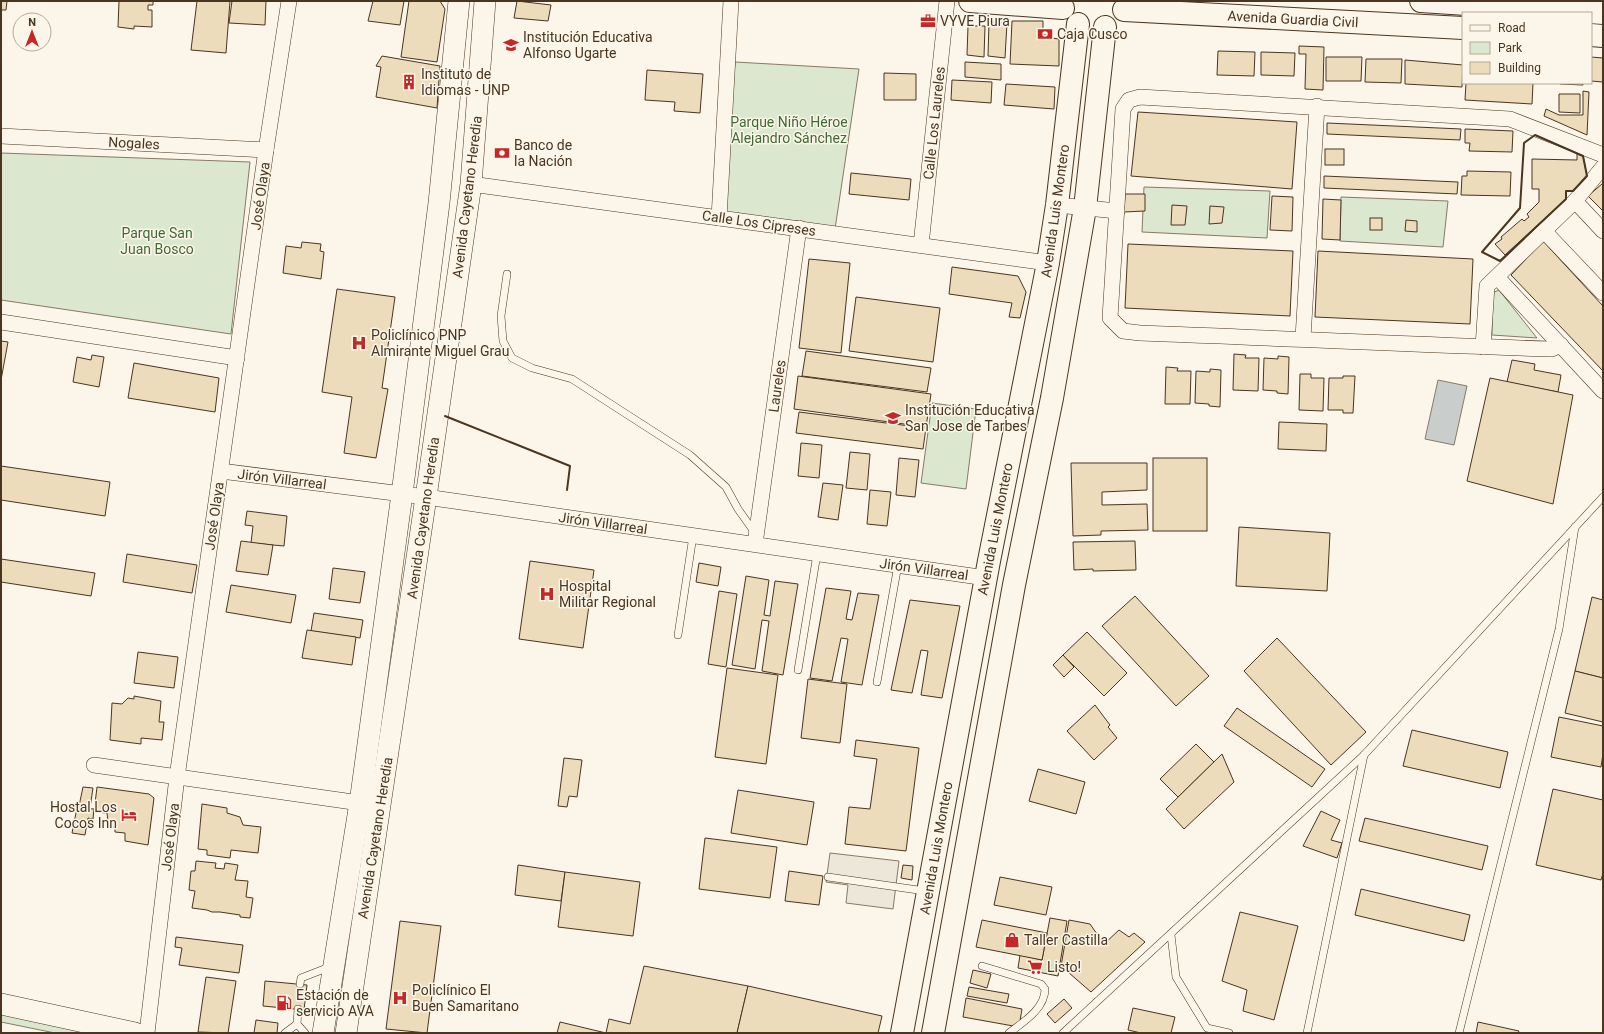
<svg xmlns="http://www.w3.org/2000/svg" width="1604" height="1034" font-family="Roboto,sans-serif">
<rect width="100%" height="100%" fill="#fbf6e9"/>
<g fill="#dce7d0" stroke="#887966">
<path d="M735 62 859 69 835 229 727 214 723 200Z"/>
<path d="M1 153 250 162 231 334 1 300Z"/>
<path d="M1144 187 1270 191 1267 238 1142 232Z"/>
<path d="M1341 197 1448 201 1443 247 1340 241Z"/>
<path d="M1499 290 1537 338 1492 335V293Z"/>
<path d="M932 403 976 409 966 489 921 483Z"/>
<path d="M1 1014 97 1033H55L1 1022Z"/>
</g>
<path fill="#ede7d9" stroke="#887966" d="M830 853 899 861 893 909 846 903 848 885 826 882Z"/>
<path fill="#c9cecd" stroke="#887966" d="M1438 380 1467 386 1454 445 1425 439Z"/>
<g fill="#ecdcbc" stroke="#4a3520">
<path d="M1 1H7L6 10H1Z"/>
<path d="M119 1H153V5H148V10H152V27L134 26V29L118 27Z"/>
<path d="M197 1H230L226 53 191 50Z"/>
<path d="M232 1H266L265 25 229 23Z"/>
<path d="M373 1H404L400 25 368 21Z"/>
<path d="M409 1H440L445 9 437 62 401 57Z"/>
<path d="M517 1 551 5 548 21 514 18Z"/>
<path d="M1012 21H1043V35H1050L1051 38 1059 39V66L1010 64Z"/>
<path d="M989 22 1007 23 1005 58 988 56Z"/>
<path d="M968 26H985L984 57 967 55Z"/>
<path d="M1299 46 1324 47 1323 90 1305 89 1306 54H1299Z"/>
<path d="M1218 51 1255 52 1254 76 1217 75Z"/>
<path d="M1261 52 1295 53 1294 76 1261 75Z"/>
<path d="M382 56 440 66 437 108 376 97 381 67 376 66Z"/>
<path d="M1326 57H1362L1361 81H1326Z"/>
<path d="M1591 57 1603 58V82L1591 81Z"/>
<path d="M1366 59H1402L1401 83 1365 82Z"/>
<path d="M1405 60 1463 65 1462 87 1405 84Z"/>
<path d="M965 62 1001 64V80L965 77Z"/>
<path d="M647 70 703 74 700 113 674 111 675 102 645 100Z"/>
<path d="M884 73 916 74V100H884Z"/>
<path d="M952 80 992 82 991 103 951 100Z"/>
<path d="M1466 83H1533L1532 104 1465 100Z"/>
<path d="M1560 83H1583V85L1560 84Z"/>
<path d="M1006 84 1055 87 1054 109 1004 105Z"/>
<path d="M1583 91 1589 92 1587 135 1544 116 1546 109 1559 115H1583Z"/>
<path d="M1559 94H1580V113L1559 112Z"/>
<path d="M1138 112 1297 122 1292 189 1131 176Z"/>
<path d="M1327 123 1461 129 1460 140 1327 134Z"/>
<path d="M1465 129 1513 131 1512 152 1469 151 1470 143H1465Z"/>
<rect x="1325" y="149" width="19" height="16"/>
<path d="M1577 154 1583 156 1587 176 1573 191H1566V199L1505 255 1495 244 1502 239 1501 237 1522 219 1524 221 1529 217 1527 214 1539 202V189H1532V159L1577 160Z"/>
<path d="M1467 171 1511 172 1510 196 1461 195 1462 176H1467Z"/>
<path d="M851 173 911 179 909 200 849 194Z"/>
<path d="M1324 176 1458 182 1457 194 1324 188Z"/>
<path d="M1603 183V211L1588 196Z"/>
<path d="M1125 194H1145V211L1124 212Z"/>
<path d="M1272 196 1293 197 1292 231 1270 230Z"/>
<path d="M1323 199 1341 200 1340 240 1322 239Z"/>
<path d="M1172 205 1187 206 1185 225H1171Z"/>
<path d="M1210 206 1224 207 1222 223 1209 224Z"/>
<rect x="1370" y="218" width="12" height="12"/>
<path d="M1406 220 1417 221V232L1405 231Z"/>
<path d="M1543 241 1603 306V371L1511 275Z"/>
<path d="M302 242 321 244 320 251 324 252 321 279 283 273 286 246 301 248Z"/>
<path d="M1128 244 1293 251 1290 316 1125 308Z"/>
<path d="M1318 251 1473 259 1470 324 1315 317Z"/>
<path d="M809 259 850 263 841 353 799 348Z"/>
<path d="M952 267 1018 276 1026 292 1020 318 1009 317 1012 303 949 294Z"/>
<path d="M337 289 395 297 382 388 388 389 376 458 344 453 352 397 322 392Z"/>
<path d="M856 297 940 308 933 362 849 351Z"/>
<path d="M1 341 8 342 1 380Z"/>
<path d="M806 351 931 368 927 392 802 376Z"/>
<path d="M1234 354 1246 355 1245 358H1259L1258 391 1233 390Z"/>
<path d="M92 355 104 357 99 387 73 382 77 357 91 360Z"/>
<path d="M1278 356 1289 357 1288 394 1277 393V391L1263 390 1264 358 1278 359Z"/>
<path d="M1512 360 1535 364 1534 370 1561 375 1558 392 1507 382Z"/>
<path d="M134 363 219 378 215 412 128 398Z"/>
<path d="M1166 367 1178 368 1177 371H1191L1190 404H1165Z"/>
<path d="M1210 369 1221 370 1220 407 1209 406V404L1195 403 1196 371 1210 372Z"/>
<path d="M1300 374H1311V378H1324L1323 411 1299 410Z"/>
<path d="M798 376 931 394 926 427 794 409Z"/>
<path d="M1343 376H1355L1353 413H1343V410H1328L1329 378H1343Z"/>
<path d="M1490 378 1573 395 1553 504 1467 481Z"/>
<path d="M799 412 926 428 923 449 796 433Z"/>
<path d="M1279 422 1327 424 1326 451 1278 449Z"/>
<path d="M801 443 822 445 819 478 798 476Z"/>
<path d="M850 452 870 454 867 490 846 488Z"/>
<path d="M899 458 919 460 915 497 896 495Z"/>
<rect x="1153" y="458" width="54" height="73"/>
<path d="M1071 463H1147V490L1102 492V505L1147 504 1148 530 1101 531V535L1073 536Z"/>
<path d="M1 466 110 482 105 516 1 500Z"/>
<path d="M823 483 843 485 838 520 818 517Z"/>
<path d="M870 490 891 492 887 526 867 524Z"/>
<path d="M247 511 287 516 284 546 251 543 253 526 245 525Z"/>
<path d="M1239 527 1330 533 1327 591 1236 586Z"/>
<path d="M241 541 273 545 268 575 236 571Z"/>
<path d="M1135 541 1136 570 1093 571V569L1074 570 1073 542Z"/>
<path d="M127 554 197 565 192 593 123 582Z"/>
<path d="M1 559 95 573 91 596 1 582Z"/>
<path d="M530 561 594 570 583 648 519 639Z"/>
<path d="M699 563 721 567 718 586 696 582Z"/>
<path d="M333 568 365 572 360 603 329 599Z"/>
<path d="M746 576 769 580 764 615 770 616 775 581 798 584 783 675 762 671 769 621 762 620 755 669 732 665Z"/>
<path d="M231 585 296 595 291 623 226 612Z"/>
<path d="M826 588 851 591 846 619 852 620 858 593 879 595 862 685 841 682 848 639 841 638 832 681 810 678Z"/>
<path d="M719 591 737 594 726 667 708 664Z"/>
<path d="M1135 596 1209 676 1176 706 1102 626Z"/>
<path d="M1592 597 1603 600V678L1575 671Z"/>
<path d="M910 600 960 606 942 698 921 695 928 651 921 650 912 693 891 690Z"/>
<path d="M314 613 363 620 360 638 311 631Z"/>
<path d="M307 630 356 637 352 665 302 658Z"/>
<path d="M1087 632 1127 673 1104 696 1063 655Z"/>
<path d="M1277 638 1366 732 1331 765 1244 671Z"/>
<path d="M138 652 178 657 174 688 134 683Z"/>
<path d="M1063 655 1074 667 1064 677 1053 665Z"/>
<path d="M727 668 778 675 766 764 715 757Z"/>
<path d="M1575 671 1603 678V722L1565 713Z"/>
<path d="M808 679 847 684 840 743 801 738Z"/>
<path d="M134 696 161 701 159 722H164L162 740 141 738V744L110 740 112 703 122 704 128 698 134 699Z"/>
<path d="M1095 705 1110 725 1108 727 1117 738 1094 760 1067 731Z"/>
<path d="M1237 708 1325 769 1312 787 1224 726Z"/>
<path d="M1559 717 1603 726V754L1601 767 1551 757Z"/>
<path d="M1412 730 1508 752 1500 788 1403 766Z"/>
<path d="M856 740 919 748 906 851 845 844 849 807 870 809 877 759 854 756Z"/>
<path d="M1196 744 1214 762 1178 797 1160 779Z"/>
<path d="M1222 754 1234 782 1184 829 1166 809Z"/>
<path d="M564 758 582 760 577 797 569 796 567 807 558 806Z"/>
<path d="M1038 769 1085 782 1076 814 1029 801Z"/>
<path d="M83 787 93 788 90 808 79 806Z"/>
<path d="M97 787 149 794 154 798 148 845 125 841V833L115 832V828L109 825 108 822 107 813 94 812Z"/>
<path d="M1553 789 1603 800V873L1601 880 1536 865Z"/>
<path d="M738 790 814 802 807 845 731 833Z"/>
<path d="M202 804 227 808V813L240 817 243 825 261 827 258 853 231 850 230 858 207 855V850L198 849Z"/>
<path d="M77 808 94 809 93 819 88 818 85 835 72 833Z"/>
<path d="M1321 811 1340 820 1331 840 1342 843 1337 858 1303 846Z"/>
<path d="M1365 818 1488 846 1482 870 1359 841Z"/>
<path d="M705 838 777 847 770 898 699 889Z"/>
<path d="M196 861 216 863 215 868 224 869 225 863 238 865 235 880 248 881 246 897 253 898 250 918 240 917V915L220 912H212L207 910 192 908 195 891 189 890 191 871H195Z"/>
<path d="M518 865 565 872 561 901 515 895Z"/>
<path d="M903 865 913 866 912 880 901 878Z"/>
<path d="M789 871 823 876 819 905 785 901Z"/>
<path d="M565 872 640 882 633 936 558 927Z"/>
<path d="M1000 877 1052 887 1046 915 994 905Z"/>
<path d="M1361 889 1470 915 1464 941 1355 915Z"/>
<path d="M1240 912 1298 926 1274 1020 1243 1011 1247 990 1222 981Z"/>
<path d="M1050 918 1067 921 1058 976 1018 968 1020 955 1042 960Z"/>
<path d="M982 920 1047 933 1042 960 976 947Z"/>
<path d="M1069 920 1090 924 1104 944 1119 930 1129 937 1134 933 1145 942 1091 992 1061 966Z"/>
<path d="M400 921 441 926 427 1033 386 1029Z"/>
<path d="M176 937 243 945 239 973 179 965 182 948 175 947Z"/>
<path d="M644 966 748 986 737 1033H557L560 1022 606 1033 609 1019 630 1024Z"/>
<path d="M973 970 991 974 987 988 970 983Z"/>
<path d="M206 977 236 981 228 1033 198 1032Z"/>
<path d="M265 981 307 985 304 1010 263 1006Z"/>
<path d="M748 986 882 1016 878 1033H737Z"/>
<path d="M969 987 1009 994 1007 1003 967 996Z"/>
<path d="M966 998 1022 1009 1019 1027 963 1017Z"/>
<path d="M1064 999 1072 1008 1055 1023 1047 1014Z"/>
<path d="M1133 1008 1175 1017 1171 1033H1141L1128 1030Z"/>
<path d="M256 1020 278 1023 277 1033H254Z"/>
<path d="M1478 1022 1519 1031 1518 1033H1476Z"/>
</g>
<g fill="none" stroke-linecap="round" stroke-linejoin="round">
<g stroke="#4a3520" stroke-width="8">
<g id="service">
<path d="M507 274 501 316 503 341 512 358 532 368 572 379 690 455 726 487 738 509 755 533"/>
<path d="M678 635 693 536"/>
<path d="M798 670 817 554"/>
<path d="M877 682 898 565"/>
<path d="M828 877 925 891"/>
<path d="M1171 935 1176 977 1207 1028 1229 1033"/>
<path d="M982 966 1041 984 1045 989C1045 1009 1023 1022 1009 1033"/>
<path d="M300 984 301 978 332 966"/>
<path d="M298 1009 297 1024 305 1033"/>
<path d="M285 1033 297 1024"/>
<path d="M1063 1033 1364 755 1603 497"/>
<path d="M1307 1033 1364 755"/>
<path d="M1459 1033 1559 629 1575 527"/>
</g>
</g>
<g stroke="#4a3520" stroke-width="16">
<g id="minor">
<path d="M1 136 266 150"/>
<path d="M471 184 1048 263"/>
<path d="M1575 201 1603 231"/>
<path d="M1057 205 1117 211"/>
<path d="M719 218 731 1"/>
<path d="M1545 232 1603 293"/>
<path d="M921 245 947 1"/>
<path d="M1497 277 1603 391"/>
<path d="M1 322 237 358"/>
<path d="M1303 338 1317 106"/>
<path d="M1561 345 1552 349C1415 345 1277 338 1140 333L1123 331 1110 318 1123 109 1129 100 1140 97 1510 119 1603 155"/>
<path d="M1483 347 1487 286 1575 201 1603 167"/>
<path d="M221 471 426 497 986 578"/>
<path d="M755 544 799 228"/>
<path d="M94 765 360 803"/>
<path d="M147 1033 177 777 266 150 289 1"/>
</g>
</g>
<g stroke="#4a3520" stroke-width="22">
<g id="secondary">
<path d="M1 1004 135 1033"/>
<path d="M323 1033 360 803 402 494 439 203 459 1"/>
<path d="M346 1033 426 497 471 184 485 1"/>
</g>
</g>
<g stroke="#4a3520" stroke-width="24">
<g id="primary">
<path d="M970 1 1063 8"/>
<path d="M1421 1 1603 13"/>
<path d="M1124 10 1463 28"/>
<path d="M1591 35 1603 36"/>
<path d="M902 1033 989 561 1048 263 1057 205 1078 24"/>
<path d="M933 1033 1014 585 1052 398 1085 208 1105 27"/>
</g>
</g>
<use href="#service" stroke="#fbf6e9" stroke-width="7"/>
<use href="#minor" stroke="#fbf6e9" stroke-width="15"/>
<use href="#secondary" stroke="#fbf6e9" stroke-width="21"/>
<use href="#primary" stroke="#fbf6e9" stroke-width="22"/>
<g stroke="#4a3520" stroke-width="2">
<path d="M1535 135 1583 156 1587 176 1573 191H1566V199L1500 261 1482 252 1520 208 1524 143Z"/>
<path d="M445 416 570 466 567 490"/>
</g>
</g>
<defs>
<g id="office-bare" transform="scale(1.2)"><path d="M-6-3h4V-5.5h4V-3h4V5H-6ZM-1-4.5V-3h2v-1.5ZM-6 0V1H6V0Z" fill="#c62828" stroke="#fbf6e9" stroke-width="2.5" paint-order="stroke"/></g>
<g id="bank-bare" transform="scale(1.2)"><path d="M-6-4H6V4H-6ZM0-2.3a2.3 2.3 0 1 0 0 4.6a2.3 2.3 0 1 0 0-4.6Z" fill="#c62828" stroke="#fbf6e9" stroke-width="2.5" paint-order="stroke"/></g>
<g id="school-bare" transform="scale(1.2)"><path d="M0-5L7-2L0 1L-7-2ZM-4 1L0 2.5L4 1V4Q0 6-4 4Z" fill="#c62828" stroke="#fbf6e9" stroke-width="2.5" paint-order="stroke"/></g>
<g id="building-bare" transform="scale(1.2)"><path d="M-4-6H4V6H1V3H-1V6H-4ZM-2.5-4.3h1.7v1.8h-1.7ZM.8-4.3h1.7v1.8H.8ZM-2.5-1h1.7V.8h-1.7ZM.8-1h1.7V.8H.8Z" fill="#c62828" stroke="#fbf6e9" stroke-width="2.5" paint-order="stroke"/></g>
<g id="hospital-bare" transform="scale(1.2)"><path d="M-5-5h3v3.5h4V-5h3V5h-3V1.5h-4V5h-3Z" fill="#c62828" stroke="#fbf6e9" stroke-width="2.5" paint-order="stroke"/></g>
<g id="hotel-bare" transform="scale(1.2)"><path d="M-6-4.5h1.5V1H6V5H4.5V3h-9V5H-6ZM-4 0a1.8 1.8 0 1 1 3.6 0ZM.5 0V-2.5h3Q6-2.5 6 0Z" fill="#c62828" stroke="#fbf6e9" stroke-width="2.5" paint-order="stroke"/></g>
<g id="shop-bare" transform="scale(1.2)"><path d="M-5-2.5h2.3a2.7 3.5 0 0 1 5.4 0H5L5.5 6h-11ZM-1.5-2.5h3a1.5 2.3 0 0 0-3 0Z" fill="#c62828" stroke="#fbf6e9" stroke-width="2.5" paint-order="stroke"/></g>
<g id="supermarket-bare" transform="scale(1.2)"><path d="M-6-5.5h2.5l.6 2H6L4.5 2H-2.5L-4.4-4H-6ZM-1.5 3.2a1.3 1.3 0 1 0 .1 0ZM3 3.2a1.3 1.3 0 1 0 .1 0Z" fill="#c62828" stroke="#fbf6e9" stroke-width="2.5" paint-order="stroke"/></g>
<g id="fuel-bare" transform="scale(1.2)"><path d="M-5.5-6h7V0h2V4h1.3V-2.5L3-4.5l.8-.8L6-3V5H2.5V1h-1V6h-7ZM-4.2-4.7v3.2H.2V-4.7Z" fill="#c62828" stroke="#fbf6e9" stroke-width="2.5" paint-order="stroke"/></g>
</defs>
<g fill-rule="evenodd">
<use href="#office-bare" x="928" y="21"/>
<use href="#bank-bare" x="1045" y="34"/>
<use href="#school-bare" x="511" y="45"/>
<use href="#building-bare" x="409" y="82"/>
<use href="#bank-bare" x="502" y="153"/>
<use href="#hospital-bare" x="359" y="343"/>
<use href="#school-bare" x="893" y="418"/>
<use href="#hospital-bare" x="547" y="594"/>
<use href="#hotel-bare" x="129" y="815"/>
<use href="#shop-bare" x="1012" y="940"/>
<use href="#supermarket-bare" x="1035" y="967"/>
<use href="#hospital-bare" x="400" y="998"/>
<use href="#fuel-bare" x="284" y="1003"/>
</g>
<g text-anchor="middle" dominant-baseline="central" stroke-width="3" stroke-linejoin="round" paint-order="stroke">
<g font-size="14" fill="#4a3520" stroke="#fbf6e9">
<text transform="translate(1293 19) rotate(3)">Avenida Guardia Civil</text>
<text transform="translate(934 123) rotate(-84)">Calle Los Laureles</text>
<text transform="translate(134 143) rotate(3)">Nogales</text>
<text transform="translate(260 196) rotate(-82)">José Olaya</text>
<text transform="translate(467 197) rotate(-83)">Avenida Cayetano Heredia</text>
<text transform="translate(1055 211) rotate(-82)">Avenida Luis Montero</text>
<text transform="translate(759 223) rotate(8)">Calle Los Cipreses</text>
<text transform="translate(777 386) rotate(-82)">Laureles</text>
<text transform="translate(282 479) rotate(7)">Jirón Villarreal</text>
<text transform="translate(214 516) rotate(-82)">José Olaya</text>
<text transform="translate(423 518) rotate(-82)">Avenida Cayetano Heredia</text>
<text transform="translate(603 523) rotate(8)">Jirón Villarreal</text>
<text transform="translate(995 529) rotate(-79)">Avenida Luis Montero</text>
<text transform="translate(924 569) rotate(8)">Jirón Villarreal</text>
<text transform="translate(170 837) rotate(-83)">José Olaya</text>
<text transform="translate(375 838) rotate(-81)">Avenida Cayetano Heredia</text>
<text transform="translate(936 848) rotate(-80)">Avenida Luis Montero</text>
</g>
<g font-size="14" fill="#4a3520" stroke="#fbf6e9" text-anchor="start">
<text x="940" y="21">VYVE Piura</text>
<text x="1057" y="34">Caja Cusco</text>
<text x="523" y="37">Institución Educativa<tspan x="523" dy="16">Alfonso Ugarte</tspan></text>
<text x="421" y="74">Instituto de<tspan x="421" dy="16">Idiomas - UNP</tspan></text>
<text x="514" y="145">Banco de<tspan x="514" dy="16">la Nación</tspan></text>
<text x="371" y="335">Policlínico PNP<tspan x="371" dy="16">Almirante Miguel Grau</tspan></text>
<text x="905" y="410">Institución Educativa<tspan x="905" dy="16">San Jose de Tarbes</tspan></text>
<text x="559" y="586">Hospital<tspan x="559" dy="16">Militar Regional</tspan></text>
<text x="117" y="807" text-anchor="end">Hostal Los<tspan x="117" dy="16">Cocos Inn</tspan></text>
<text x="1024" y="940">Taller Castilla</text>
<text x="1047" y="967">Listo!</text>
<text x="412" y="990">Policlínico El<tspan x="412" dy="16">Buen Samaritano</tspan></text>
<text x="296" y="995">Estación de<tspan x="296" dy="16">servicio AVA</tspan></text>
</g>
<g font-size="14" fill="#436837" stroke="#fbf6e9">
<text x="789" y="122">Parque Niño Héroe<tspan x="789" dy="16">Alejandro Sánchez</tspan></text>
<text x="157" y="233">Parque San<tspan x="157" dy="16">Juan Bosco</tspan></text>
</g>
</g>
<rect width="1604" height="1034" fill="none" stroke="#4a3520" stroke-width="4"/>
<rect x="1462" y="12" width="130" height="72" fill="#fbf6e9" stroke="#b4a999"/>
<rect x="1470" y="25" width="20" height="6" fill="#fbf6e9" stroke="#b4a999"/>
<text x="1498" y="32" font-size="12" fill="#4a3520">Road</text>
<rect x="1470" y="42" width="20" height="12" fill="#dce7d0" stroke="#b4a999"/>
<text x="1498" y="52" font-size="12" fill="#4a3520">Park</text>
<rect x="1470" y="62" width="20" height="12" fill="#ecdcbc" stroke="#b4a999"/>
<text x="1498" y="72" font-size="12" fill="#4a3520">Building</text>
<g transform="translate(32 32)"><circle r="19" fill="#fbf6e9" stroke="#b4a999"/>
<path d="M0-3L7 15L0 10L-7 15Z" fill="#c62828"/>
<text y="-6" font-size="11" font-weight="bold" text-anchor="middle" fill="#4a3520">N</text>
</g>
</svg>
